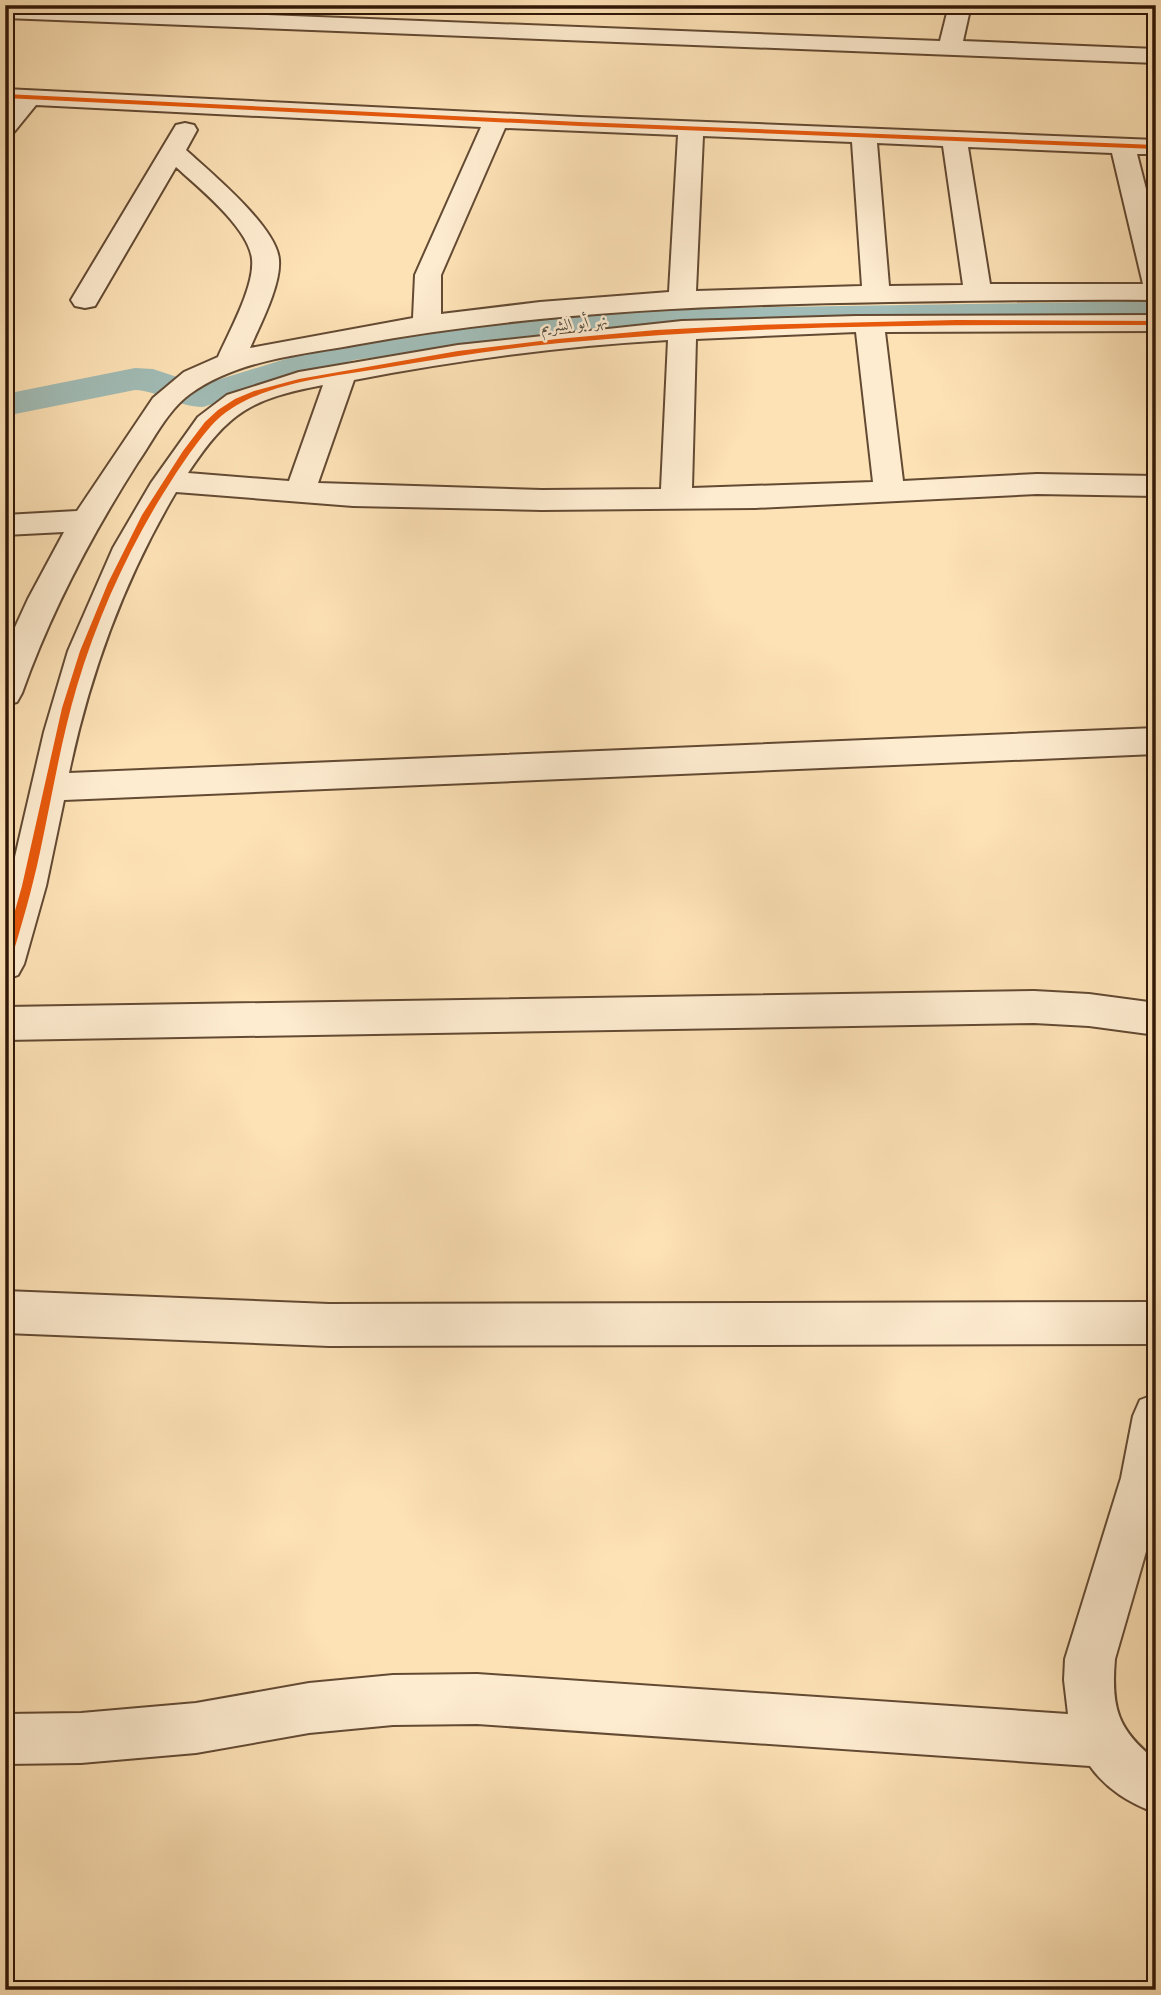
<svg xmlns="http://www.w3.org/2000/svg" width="1161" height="1995" font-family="'Libre Caslon Text',Amiri,serif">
<rect width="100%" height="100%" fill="#fde2b6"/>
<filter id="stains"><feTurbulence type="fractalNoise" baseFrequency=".00286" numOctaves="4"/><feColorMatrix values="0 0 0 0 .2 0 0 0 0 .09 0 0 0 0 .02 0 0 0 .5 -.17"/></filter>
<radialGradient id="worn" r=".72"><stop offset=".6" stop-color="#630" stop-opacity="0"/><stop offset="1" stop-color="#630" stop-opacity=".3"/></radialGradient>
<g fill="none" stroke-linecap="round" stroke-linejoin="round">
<path fill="#a1bcb6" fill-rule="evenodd" d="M1156 301V321L595 330 354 360 203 407C178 407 159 391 135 390L5 416V394L135 368 153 369 201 385 350 339 595 310Z"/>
<g stroke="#634a33" stroke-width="4">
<g id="minor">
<path d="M5 5 940 41 949 5H971L963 41 1156 49V63L5 18Z"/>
<path d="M5 89 579 117 1156 140V154H1137L1156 228V300C1067 299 979 301 890 302 710 305 531 312 354 345 299 355 237 360 190 394 167 411 154 439 138 462 91 536 51 611 22 693L17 702 5 705V649L28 599 64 532 5 535V515L77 511 153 398 184 372 218 357C229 332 255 286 252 259 249 228 198 187 176 167L95 306 85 308 75 306 71 300 176 125 185 123 194 125 197 130 186 150C210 172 277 227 279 260 281 285 260 325 250 348L413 318 415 275 481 127 36 105 14 132 5 134V111L12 104 5 103ZM505 128 678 135 669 292 540 302 441 314V275ZM703 136 852 142 862 286 696 291ZM877 143 943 146 963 285 889 286ZM968 147 1112 153 1143 284H990Z"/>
<path d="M1156 315V331L885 332 903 481 1037 474 1156 476V496L1037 494 755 508 542 510 353 506 176 492C124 580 90 673 69 773L1156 728V754L64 800 46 886 24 964 18 975 5 980V900L44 732 68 651 113 548 151 483 198 417 227 395 299 372 458 345 682 321 856 316ZM856 332 873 482 692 488 696 339ZM668 340 661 489 542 490 318 483 354 380C457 360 562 346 668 340ZM323 385 289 481 188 473C229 411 251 399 323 385Z"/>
<path d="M1034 991 1089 994 1156 1003V1035L1089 1026 1034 1023 5 1040V1007Z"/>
<path d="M5 1291 329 1304 1156 1302V1344L329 1346 5 1333Z"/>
<path d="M1156 1394V1517L1115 1659C1111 1707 1117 1730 1156 1760V1813C1130 1803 1107 1790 1090 1766L477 1724 393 1725 309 1733 196 1753 81 1763 5 1764V1714L81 1713 196 1703 309 1683 393 1675 477 1674 1068 1714 1064 1680 1065 1659 1121 1478 1133 1416 1140 1400Z"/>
</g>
</g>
<use href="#minor" fill="#feecd0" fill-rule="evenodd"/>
<g stroke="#feecd0" stroke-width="5">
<g id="cycleway">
<path d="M5 94 579 122 1156 145V149L579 126 5 98Z"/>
<path d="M956 320 1156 321V325C957 325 758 324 560 343 501 349 443 358 384 368 331 377 249 383 211 426 191 449 174 476 158 502 124 559 96 622 77 686 61 740 52 796 40 852 32 890 21 927 10 964L9 967 5 968V946L22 886 62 708 80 651 108 583 142 515 183 451 205 422 218 410 235 399 254 391 299 379 458 351 557 339 656 330 756 325Z"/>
</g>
</g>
<use href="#cycleway" fill="#e8590c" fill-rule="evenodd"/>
</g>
<g text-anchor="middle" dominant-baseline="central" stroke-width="5" stroke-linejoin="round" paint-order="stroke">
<g font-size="16" font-style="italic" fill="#585144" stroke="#feecd0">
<text transform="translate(574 323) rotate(-6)">نهر أبو الشريم</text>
</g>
</g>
<rect width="1161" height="1995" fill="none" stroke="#fde2b6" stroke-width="28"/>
<rect x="7" y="7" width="1147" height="1981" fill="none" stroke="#301707" stroke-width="3.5"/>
<rect x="14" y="14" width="1133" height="1967" fill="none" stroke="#301707" stroke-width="2"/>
<rect width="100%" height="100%" filter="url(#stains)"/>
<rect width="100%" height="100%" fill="url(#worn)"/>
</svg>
